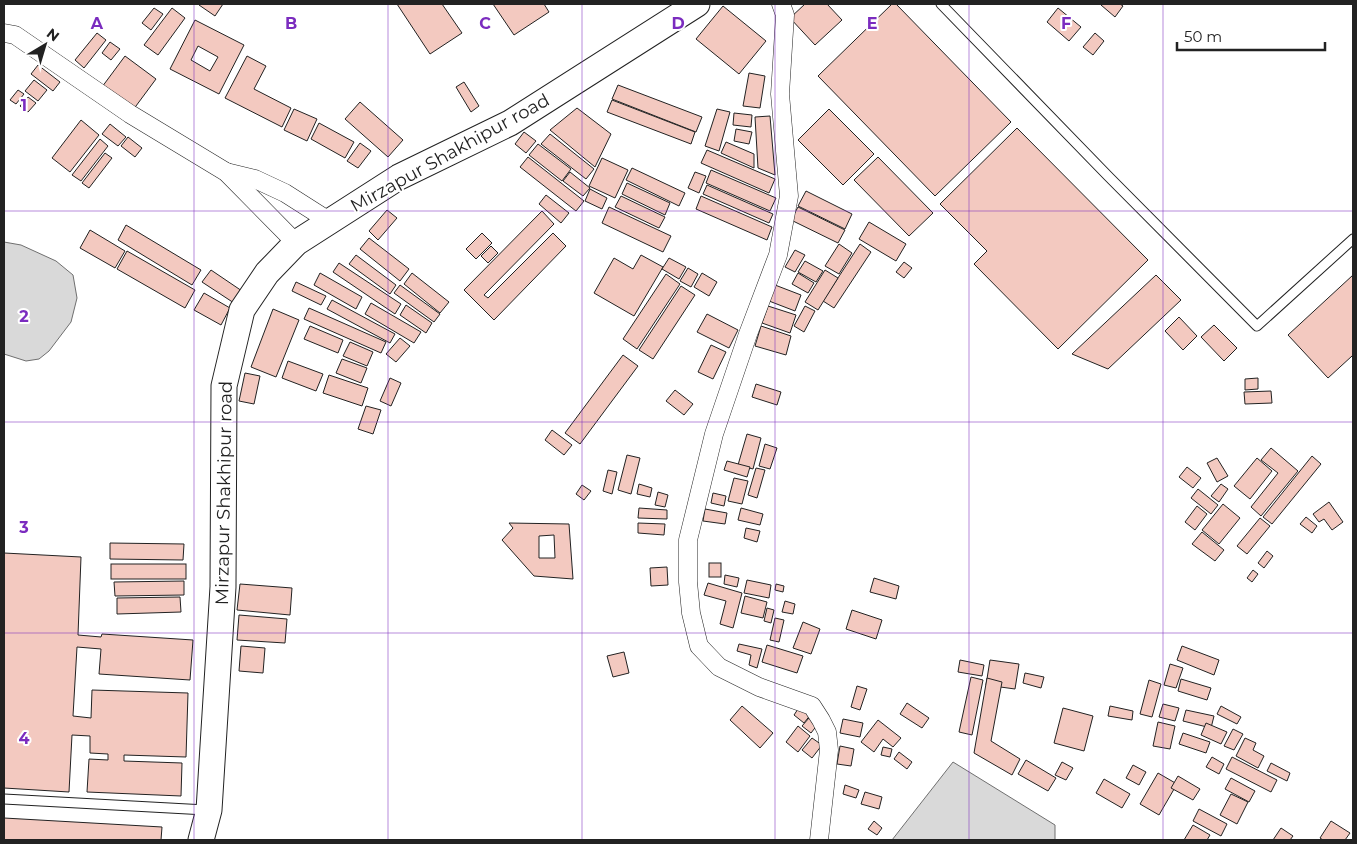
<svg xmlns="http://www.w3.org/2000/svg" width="1357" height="844" font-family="Montserrat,sans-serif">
<rect width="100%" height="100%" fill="#fff"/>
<g fill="#d9d9d9" stroke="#6f6f6f">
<path d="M4 242 21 245 56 261 73 275 77 298 71 322 49 351 39 359 26 361 4 354Z"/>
<path d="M953 762 1055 825V840H892Z"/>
</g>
<g fill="#f3c9c0" stroke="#222" fill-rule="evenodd">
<path d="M200 4H223L215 16 199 5Z"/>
<path d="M397 4H442L462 33 430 54Z"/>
<path d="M493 4H544L549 12 514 35Z"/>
<path d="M805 4H827L842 20 815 45 790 18Z"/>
<path d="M892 4H896L1011 122 935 196 818 76Z"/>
<path d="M1103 4H1120L1123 6 1115 17 1101 5Z"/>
<path d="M723 6 766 41 739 74 696 39Z"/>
<path d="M154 8 163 14 151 30 142 23Z"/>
<path d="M172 8 185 18 158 55 144 45Z"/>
<path d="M1058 8 1081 27 1069 41 1047 22Z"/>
<path d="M195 20 244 45 219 94 170 69ZM198 46 218 57 210 71 191 60Z"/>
<path d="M97 33 106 40 84 68 75 60Z"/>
<path d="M1095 33 1104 41 1093 55 1083 47Z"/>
<path d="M110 42 120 49 111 60 102 53Z"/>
<path d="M125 56 156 79 133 110 102 87Z"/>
<path d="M247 56 266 66 254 89 291 108 282 127 225 98Z"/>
<path d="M38 65 60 82 53 91 31 74Z"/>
<path d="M749 73 765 76 760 108 743 106Z"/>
<path d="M34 80 47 90 38 101 25 91Z"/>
<path d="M464 82 479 106 471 112 456 87Z"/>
<path d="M618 85 702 117 696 132 612 99Z"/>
<path d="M18 90 24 94 16 104 10 100Z"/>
<path d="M28 97 36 103 28 112 20 106Z"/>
<path d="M612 100 695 132 691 144 607 112Z"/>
<path d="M360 102 403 140 388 157 345 119Z"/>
<path d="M577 108 611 134 595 167 550 130Z"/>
<path d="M294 109 317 119 307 141 284 130Z"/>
<path d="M717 109 730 112 719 151 705 146Z"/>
<path d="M829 109 874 154 843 185 798 140Z"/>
<path d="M734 113 752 115 751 127 733 125Z"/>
<path d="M770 116 775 175 758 168 755 117Z"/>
<path d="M81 120 99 135 70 172 52 158Z"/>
<path d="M319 123 354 142 345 158 311 139Z"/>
<path d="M110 124 126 137 118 146 102 134Z"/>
<path d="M1017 128 1148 260 1058 349 974 264 987 251 940 204Z"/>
<path d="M736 129 752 132 749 144 734 141Z"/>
<path d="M524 132 536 141 526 153 515 144Z"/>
<path d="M550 134 594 169 586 179 541 144Z"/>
<path d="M128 137 142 148 135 157 121 146Z"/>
<path d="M100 139 108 146 81 181 72 175Z"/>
<path d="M726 142 754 154V168L721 153Z"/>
<path d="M360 143 371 151 358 168 347 161Z"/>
<path d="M538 144 571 169 562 181 529 155Z"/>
<path d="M707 150 775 179 769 193 701 163Z"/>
<path d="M105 153 112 158 89 188 82 183Z"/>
<path d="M528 157 584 201 576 211 520 167Z"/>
<path d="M878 157 933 213 909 236 854 180Z"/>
<path d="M602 158 628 170 615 198 589 186Z"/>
<path d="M632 168 685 193 679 206 626 180Z"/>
<path d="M711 170 776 198 770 211 706 183Z"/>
<path d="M570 172 590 188 583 196 563 181Z"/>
<path d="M695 172 706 176 699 193 688 188Z"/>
<path d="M627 183 670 203 665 215 622 194Z"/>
<path d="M707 185 773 214 769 223 703 194Z"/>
<path d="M590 189 607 198 602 209 585 201Z"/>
<path d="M806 191 852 214 845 229 798 206Z"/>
<path d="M546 195 569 213 561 223 539 204Z"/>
<path d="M621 196 665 217 659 228 615 207Z"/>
<path d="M701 196 772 227 767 240 696 209Z"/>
<path d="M609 207 671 236 663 252 602 223Z"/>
<path d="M798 207 845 230 838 243 791 220Z"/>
<path d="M387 210 397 218 378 240 369 231Z"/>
<path d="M542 211 554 224 484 295 488 298 553 233 566 246 494 320 464 290Z"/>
<path d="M869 222 906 244 896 261 859 239Z"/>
<path d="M126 225 201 270 192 285 118 240Z"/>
<path d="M90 230 125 251 115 268 80 248Z"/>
<path d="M482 233 492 243 476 259 466 249Z"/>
<path d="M369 238 409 269 400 281 360 249Z"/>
<path d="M839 244 852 253 839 274 825 266Z"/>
<path d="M860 244 871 252 834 308 823 301Z"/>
<path d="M491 246 498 253 488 263 481 256Z"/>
<path d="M795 250 805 255 795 272 785 267Z"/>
<path d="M127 251 195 290 185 308 117 269Z"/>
<path d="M356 255 396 285 390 294 349 264Z"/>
<path d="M641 255 663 267 634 316 594 293 614 258 633 269Z"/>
<path d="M669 258 686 267 679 279 662 269Z"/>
<path d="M805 261 823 271 816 282 798 272Z"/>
<path d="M904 262 912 268 904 278 896 272Z"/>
<path d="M339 263 401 304 395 314 333 272Z"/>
<path d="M688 268 698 274 691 287 680 281Z"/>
<path d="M211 270 242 291 234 303 202 282Z"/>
<path d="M825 270 838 278 818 310 805 302Z"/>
<path d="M320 273 362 297 356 309 314 285Z"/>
<path d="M412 273 449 302 440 313 404 284Z"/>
<path d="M702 273 717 282 709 296 694 287Z"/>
<path d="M798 273 814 283 808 293 792 284Z"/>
<path d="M666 274 680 284 637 349 623 339Z"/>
<path d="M1156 275 1181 300 1108 369 1072 354Z"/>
<path d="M1353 275V357L1352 356 1328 378 1288 335Z"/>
<path d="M296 282 326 296 321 305 292 291Z"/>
<path d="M400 285 440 314 434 322 394 293Z"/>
<path d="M775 285 801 295 795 311 769 301Z"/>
<path d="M681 286 695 295 653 359 639 350Z"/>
<path d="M204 293 230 308 221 325 194 310Z"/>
<path d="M332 300 395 334 390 343 327 309Z"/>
<path d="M371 303 421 332 414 343 365 314Z"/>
<path d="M406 305 432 323 426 333 400 315Z"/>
<path d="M768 306 796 315 790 333 762 323Z"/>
<path d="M805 306 815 311 804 332 794 326Z"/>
<path d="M309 308 386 342 381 353 304 319Z"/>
<path d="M273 309 299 320 276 377 251 367Z"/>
<path d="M707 314 738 330 729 348 697 332Z"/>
<path d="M1179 317 1197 336 1183 350 1165 331Z"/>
<path d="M1214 325 1237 348 1224 361 1201 337Z"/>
<path d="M310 326 343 340 338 353 304 339Z"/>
<path d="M761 326 791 336 786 355 755 346Z"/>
<path d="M400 338 410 346 396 362 386 354Z"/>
<path d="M350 342 373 352 367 366 343 356Z"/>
<path d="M711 345 726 352 713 379 698 372Z"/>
<path d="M623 355 638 366 580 444 565 433Z"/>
<path d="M342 359 367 368 361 383 336 373Z"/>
<path d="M288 361 323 374 316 391 282 378Z"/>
<path d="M245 373 260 376 254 404 239 401Z"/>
<path d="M329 375 368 388 362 406 323 393Z"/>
<path d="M390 378 401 383 391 406 380 401Z"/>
<path d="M1258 378V389L1245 390V379Z"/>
<path d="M756 384 781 392 777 405 752 397Z"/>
<path d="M675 390 693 404 684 415 666 401Z"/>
<path d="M1271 391 1272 403 1245 404 1244 392Z"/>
<path d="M366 406 381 410 373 434 358 429Z"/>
<path d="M552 430 572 445 564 455 545 440Z"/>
<path d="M747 434 761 438 753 469 738 465Z"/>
<path d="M765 444 777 448 770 469 759 466Z"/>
<path d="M1271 448 1298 471 1261 516 1251 507 1278 473 1261 460Z"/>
<path d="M627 455 640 458 631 494 618 490Z"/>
<path d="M1312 456 1321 464 1272 524 1263 517Z"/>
<path d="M1217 458 1228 476 1217 482 1207 463Z"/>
<path d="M1257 458 1272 471 1250 499 1234 486Z"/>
<path d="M727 461 750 467 747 477 724 470Z"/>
<path d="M1187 467 1201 478 1193 488 1179 477Z"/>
<path d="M756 468 765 470 757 498 748 495Z"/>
<path d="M608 470 617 472 612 494 603 491Z"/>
<path d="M734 478 748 481 742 504 728 501Z"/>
<path d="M639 484 652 488 650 497 637 494Z"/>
<path d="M1221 484 1228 489 1219 502 1211 496Z"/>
<path d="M582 485 591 491 584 500 576 494Z"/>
<path d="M1198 489 1218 505 1211 514 1191 498Z"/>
<path d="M658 492 668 495 665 507 655 505Z"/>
<path d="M713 493 726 496 724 506 711 503Z"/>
<path d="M1329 502 1343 522 1332 530 1324 519 1319 522 1313 514Z"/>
<path d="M1223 504 1240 518 1219 544 1202 530Z"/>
<path d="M1197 506 1207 514 1195 530 1185 522Z"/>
<path d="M639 508 667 510V519L638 518Z"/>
<path d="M741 508 763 514 760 525 738 520Z"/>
<path d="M705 509 727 513 725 524 703 521Z"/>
<path d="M1306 517 1317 526 1312 533 1300 524Z"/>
<path d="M1260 518 1270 526 1247 554 1237 546Z"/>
<path d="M509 523 569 524 573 579 534 576 502 540 513 528ZM554 535 555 558H539V536Z"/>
<path d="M638 523 665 524 664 535 638 533Z"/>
<path d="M746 528 760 531 757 542 744 538Z"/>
<path d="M1202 532 1224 550 1215 561 1192 544Z"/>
<path d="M110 543 184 544 183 560 110 559Z"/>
<path d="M1267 551 1273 556 1264 568 1258 563Z"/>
<path d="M4 553 81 557 78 635 101 637 102 634 193 640 190 680 99 674 101 649 77 647 73 716 91 718 92 690 188 693 186 757 124 755V761L182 763 181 796 87 792 89 759 108 760V754L90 753V736L72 735 69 792 4 788Z"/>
<rect x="709" y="563" width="12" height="14"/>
<rect x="111" y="564" width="75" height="15"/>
<path d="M667 567 668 585 651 586 650 568Z"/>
<path d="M1253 570 1258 574 1252 582 1247 578Z"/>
<path d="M725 575 739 578 737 587 724 584Z"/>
<path d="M874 578 899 586 896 599 870 592Z"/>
<path d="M747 580 771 585 769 598 744 593Z"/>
<path d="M184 581V595L115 596 114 582Z"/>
<path d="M708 583 742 593 733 628 720 624 726 601 704 595Z"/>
<path d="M240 584 292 588 290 615 237 610Z"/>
<path d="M776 584 784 586 783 592 775 590Z"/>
<path d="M745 596 767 602 763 618 741 613Z"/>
<path d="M180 597 181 612 117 614V598Z"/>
<path d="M785 601 795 604 793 614 782 612Z"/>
<path d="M767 608 774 610 771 623 764 621Z"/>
<path d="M852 610 882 620 876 639 846 629Z"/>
<path d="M239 615 287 619 285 643 237 640Z"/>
<path d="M775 618 784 620 779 642 770 640Z"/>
<path d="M803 622 820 629 811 654 793 648Z"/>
<path d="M739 644 762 649 757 668 749 665 751 655 737 651Z"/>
<path d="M767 645 803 656 797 673 762 662Z"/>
<path d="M241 646 265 648 263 673 239 671Z"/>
<path d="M1182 646 1219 660 1214 675 1177 660Z"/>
<path d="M624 652 629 673 613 677 607 656Z"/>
<path d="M960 660 984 665 982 676 958 672Z"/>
<path d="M990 660 1019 664 1015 689 986 685Z"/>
<path d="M1170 664 1183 668 1176 688 1164 685Z"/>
<path d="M1025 673 1044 677 1041 688 1023 683Z"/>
<path d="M971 677 983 680 972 735 959 732Z"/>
<path d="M987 678 1002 682 991 741 1020 759 1012 775 974 753Z"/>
<path d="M1181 679 1211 688 1207 700 1178 691Z"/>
<path d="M1149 680 1161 684 1152 717 1140 714Z"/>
<path d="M857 686 867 689 860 710 851 707Z"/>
<path d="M907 703 929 718 922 728 900 714Z"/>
<path d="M1163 704 1179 708 1175 721 1159 717Z"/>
<path d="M742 706 773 733 760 748 730 720Z"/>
<path d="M800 706 811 714 804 723 794 715Z"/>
<path d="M1110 706 1133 711 1132 720 1108 716Z"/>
<path d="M1221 706 1241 717 1237 724 1217 714Z"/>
<path d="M1063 708 1093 716 1084 751 1054 743Z"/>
<path d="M1186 710 1214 716 1211 728 1183 721Z"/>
<path d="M809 718 818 724 811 733 802 726Z"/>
<path d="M843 719 863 723 860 737 840 733Z"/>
<path d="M878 720 901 738 893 747 883 739 874 752 861 742Z"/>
<path d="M1158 722 1175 726 1170 749 1153 746Z"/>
<path d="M1206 723 1227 732 1221 744 1201 735Z"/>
<path d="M798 726 810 736 798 752 786 742Z"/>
<path d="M1233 729 1243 734 1234 750 1224 746Z"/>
<path d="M1183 733 1210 742 1206 753 1179 744Z"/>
<path d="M812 738 822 745 812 758 802 750Z"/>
<path d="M1245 738 1256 743 1253 750 1264 756 1258 768 1236 756Z"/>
<path d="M840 746 854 749 851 766 837 764Z"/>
<path d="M883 747 892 749 890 757 881 755Z"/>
<path d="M899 752 912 762 907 769 894 759Z"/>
<path d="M1212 757 1224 764 1219 774 1206 767Z"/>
<path d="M1232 757 1277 780 1271 792 1226 769Z"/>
<path d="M1026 760 1056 778 1048 791 1018 774Z"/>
<path d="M1062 762 1073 768 1066 780 1055 775Z"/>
<path d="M1271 763 1290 773 1287 781 1267 771Z"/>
<path d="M1133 765 1146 772 1139 785 1126 778Z"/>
<path d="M1158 773 1177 784 1159 815 1140 804Z"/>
<path d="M1178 776 1200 789 1193 800 1171 788Z"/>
<path d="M1231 778 1255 791 1249 802 1225 789Z"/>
<path d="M1104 779 1130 794 1122 808 1096 793Z"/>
<path d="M845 785 859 790 856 798 843 794Z"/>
<path d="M865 792 882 797 879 809 861 804Z"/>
<path d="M1231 794 1248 802 1237 824 1220 815Z"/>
<path d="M1199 809 1227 824 1221 836 1193 821Z"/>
<path d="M4 818 162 827 161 840H4Z"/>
<path d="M874 821 882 828 877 835 868 829Z"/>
<path d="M1331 821 1350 833 1345 840H1323L1320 838Z"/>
<path d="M1193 825 1210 835 1207 840H1184Z"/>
<path d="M1281 828 1293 836 1290 840H1273Z"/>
</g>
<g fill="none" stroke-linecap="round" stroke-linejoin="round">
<g stroke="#222" stroke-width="11">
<g id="service">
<path d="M941 4 1108 176 1257 326 1353 239"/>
<path d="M4 799 206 810"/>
</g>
</g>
<g stroke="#222" stroke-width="19">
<g id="minor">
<path d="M781 4 785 15 780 94 789 196 778 255 748 334 714 434 688 540V582L691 613 699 646 719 667 759 687 812 706 821 720 827 732 829 750 819 840"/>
<path d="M4 33 15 35 130 114 226 172 296 243"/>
<path d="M226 172 255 179 285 193 329 221"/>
</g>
</g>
<g stroke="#222" stroke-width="27">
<path id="secondary" d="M201 840 209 810 223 587 224 386 242 310 267 273 296 243 399 177 510 123 697 4"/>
</g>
<use href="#service" stroke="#fff" stroke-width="9"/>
<use href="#minor" stroke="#fff" stroke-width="18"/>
<use href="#secondary" stroke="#fff" stroke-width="25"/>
</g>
<path fill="none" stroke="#7b2cbf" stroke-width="1" stroke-opacity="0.55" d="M194 4V840M388 4V840M582 4V840M775 4V840M969 4V840M1163 4V840M4 211H1353M4 422H1353M4 633H1353"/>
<g text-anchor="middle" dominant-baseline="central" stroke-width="4" stroke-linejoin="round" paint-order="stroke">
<g font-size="18" fill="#222" stroke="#fff">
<text transform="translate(450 153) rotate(-29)">Mirzapur Shakhipur road</text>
<text transform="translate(224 493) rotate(-89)">Mirzapur Shakhipur road</text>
</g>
</g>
<g font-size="16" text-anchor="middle" font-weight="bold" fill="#7b2cbf" stroke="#fff" stroke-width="4" stroke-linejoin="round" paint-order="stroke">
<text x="97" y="29">A</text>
<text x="291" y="29">B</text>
<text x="485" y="29">C</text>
<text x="678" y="29">D</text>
<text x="872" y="29">E</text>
<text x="1066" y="29">F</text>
<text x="24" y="111">1</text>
<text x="24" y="322">2</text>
<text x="24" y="533">3</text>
<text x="24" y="744">4</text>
</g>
<rect width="1357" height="844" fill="none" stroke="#222222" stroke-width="10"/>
<g transform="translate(45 45) rotate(38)" stroke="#ffffff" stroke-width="4" paint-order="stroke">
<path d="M0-4L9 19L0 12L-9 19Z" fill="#222222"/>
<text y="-8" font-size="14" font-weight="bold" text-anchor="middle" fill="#222222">N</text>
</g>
<path d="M1177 42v8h148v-8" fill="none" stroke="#222222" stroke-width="2.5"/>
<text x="1184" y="42" font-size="15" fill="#222222" stroke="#ffffff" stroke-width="4" paint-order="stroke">50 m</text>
</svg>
